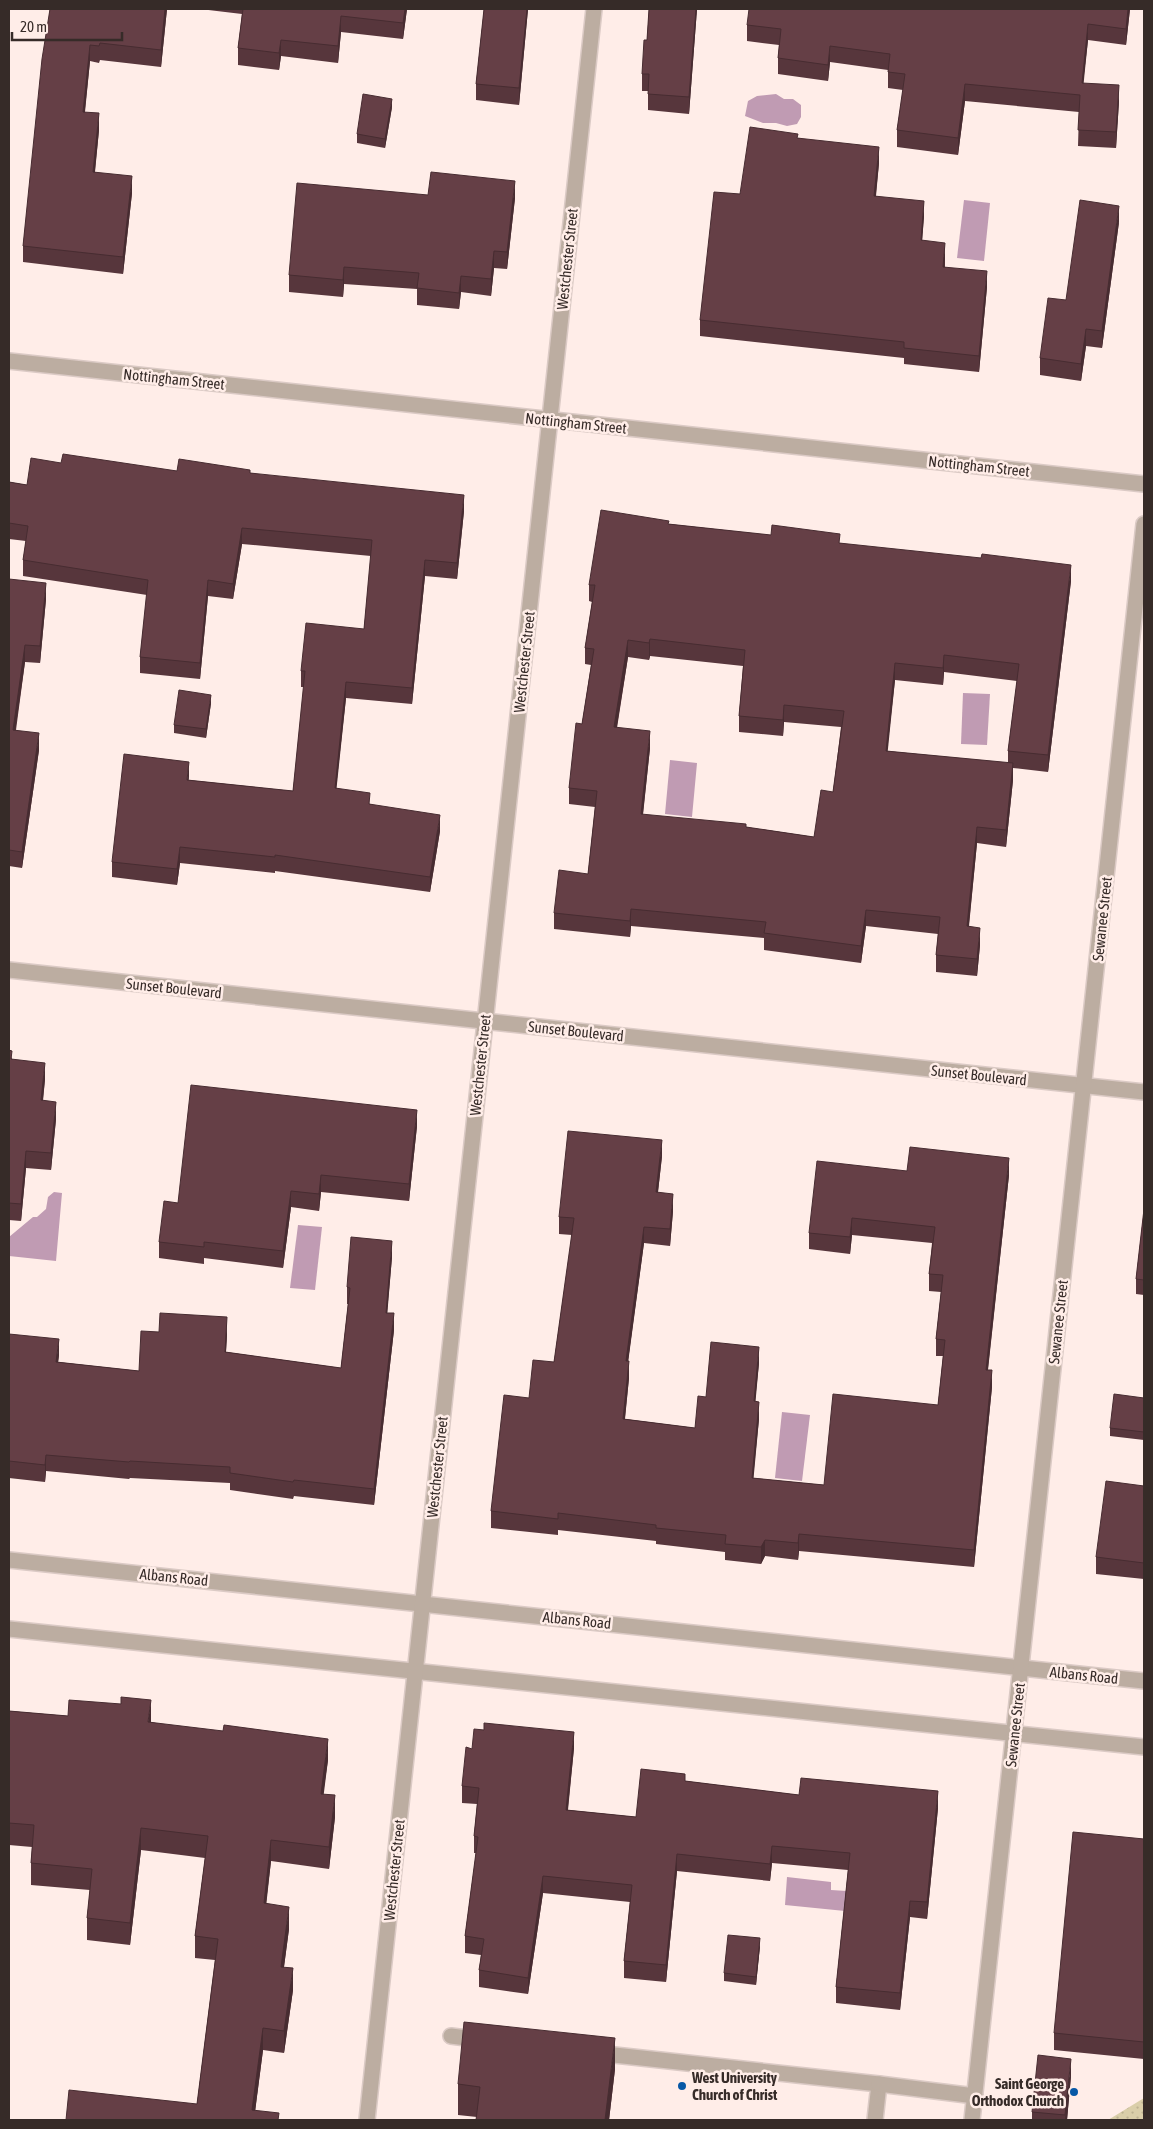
<svg xmlns="http://www.w3.org/2000/svg" width="1153" height="2129" font-family="'Asap Condensed',sans-serif">
<defs>
<pattern id="grass-dots" width="8" height="8" patternUnits="userSpaceOnUse" patternTransform="scale(1.25)"><rect width="8" height="8" fill="#dacea9"/><path d="M2 2h.1M6 6h.1" fill="none" stroke="#bcb191" stroke-width="1.8" stroke-linecap="round"/></pattern>
</defs>
<rect width="100%" height="100%" fill="#ffede8"/>
<path fill="url(#grass-dots)" d="M1144 2098V2120H1108Z"/>
<g fill="#c09bb3">
<path d="M776 94 784 99H793L801 105V117L797 124 787 126 776 123H763L745 116 748 101 757 96Z"/>
<path d="M964 200 990 203 984 261 957 258Z"/>
<path d="M963 693 990 694 987 745 961 744Z"/>
<path d="M670 760 697 763 692 817 665 814Z"/>
<path d="M54 1192 62 1193 56 1261 9 1256V1237L33 1217H37L46 1209 48 1197Z"/>
<path d="M298 1225 322 1227 315 1290 290 1288Z"/>
<path d="M782 1412 810 1415 802 1481 775 1478Z"/>
<path d="M787 1877 831 1882V1890L847 1891 845 1911 785 1905Z"/>
</g>
<g fill="none" stroke-linecap="round" stroke-linejoin="round">
<g stroke="#dbcac5" stroke-width="18">
<g id="minor">
<path d="M9 361 1144 484"/>
<path d="M9 970 1144 1092"/>
<path d="M9 1560 1144 1681"/>
<path d="M9 1629 1144 1747"/>
<path d="M451 2036 482 2040"/>
<path d="M596 2053 879 2084 875 2120"/>
<path d="M879 2084 975 2096"/>
<path d="M367 2120 594 9"/>
<path d="M972 2120 1144 524"/>
</g>
</g>
<use href="#minor" stroke="#bcada1" stroke-width="15"/>
</g>
<g fill="#57363c" fill-rule="evenodd">
<path d="M50 9H167L161 67 100 60 99 63 90 61 85 112 99 130 95 172 132 193 123 274 23 262V246Z"/>
<path d="M200 9H407L403 39 341 32 338 63 281 56 279 70 238 65V48L242 14Z"/>
<path d="M484 9H528L519 105 476 100V84Z"/>
<path d="M649 9H697L689 114 648 110V91H642V74L647 40Z"/>
<path d="M1130 9 1126 45 1088 40 1083 83 1119 101 1116 148 1078 146 1079 112 965 101 958 155 897 147V130L903 90 888 88V70L830 62 828 81 778 74V58L779 45 747 41V25Z"/>
<path d="M392 107 385 148 357 143V134Z"/>
<path d="M798 138 879 163 876 196 924 216 922 240 945 258V267L987 287 979 372 904 364V358L700 336V320L740 194Z"/>
<path d="M428 195 515 198 507 269 494 268 491 296 461 292 459 309 417 305V289L344 284 343 297 289 292V275Z"/>
<path d="M1119 222 1102 348 1086 346 1081 381 1040 375V358L1066 300Z"/>
<path d="M61 463 177 471 250 473 464 511 457 579 425 576 412 704 346 698 336 788 370 804 440 831 430 892 275 871V873L180 863 177 885 112 877V862L189 777 188 780 293 791 304 687H301V671L364 629 371 556 242 544 233 599 208 596 200 679 140 673V657L147 595 23 576V560L26 541 9 539V482L27 485Z"/>
<path d="M669 524 840 543 1071 581 1048 772 1013 768V780L1006 847 977 843 969 926 980 945 977 976 936 972V955L938 934 866 926 861 963 764 950V938L631 926 630 937 554 929V913L588 874 595 807 569 804V788L582 724 591 665 585 664V648L592 602 589 601V585ZM650 656 743 666 739 716V732L783 736 784 722 841 727 833 792 814 837 746 827 643 815 650 748 617 728 628 657 649 660ZM944 672 1017 681 1008 751V763L887 751 895 680 943 685Z"/>
<path d="M9 579 46 599 40 663 25 662 16 730 39 750 22 868 9 866Z"/>
<path d="M211 703 206 738 174 733V725Z"/>
<path d="M9 1050 12 1059 45 1079 43 1101 56 1119 51 1170 26 1168 21 1221 9 1220Z"/>
<path d="M417 1126 409 1201 321 1192 319 1211 291 1207 283 1268 204 1258V1264L159 1258V1242L178 1203Z"/>
<path d="M662 1156 658 1192 673 1211 670 1246 644 1243 628 1361 629 1378 625 1419 695 1428 706 1397 759 1363 755 1401 759 1419 753 1478 824 1485 938 1405 943 1356H936V1339L941 1292 929 1291V1274L932 1243 852 1235 850 1254 809 1249V1233L907 1171 1009 1175 988 1370 992 1387 974 1567 799 1551 798 1560 765 1556 761 1564 725 1560V1552L656 1544V1541L558 1530V1535L491 1528V1511L529 1398 554 1362 572 1235 559 1234V1217Z"/>
<path d="M1144 1209V1295L1136 1294V1279Z"/>
<path d="M392 1257 387 1313 394 1330 374 1505 294 1496 293 1499 230 1490V1483L130 1478 129 1479 46 1471 45 1482 9 1478V1334L59 1355 58 1362 139 1371 159 1332 227 1334 226 1352 341 1368 348 1304H347V1287Z"/>
<path d="M1144 1398V1440L1110 1436V1428Z"/>
<path d="M1144 1486V1579L1096 1574V1557Z"/>
<path d="M9 1711 68 1716 151 1722 328 1760 323 1794 335 1817 329 1869 271 1861 266 1903 289 1929 284 1967 293 1990 284 2053 263 2050 255 2111 279 2120 197 2104 215 1960 195 1958V1936L205 1858 141 1850 130 1945 87 1940V1918L90 1890 31 1885V1863L32 1847 9 1845Z"/>
<path d="M574 1748 568 1810 636 1817 685 1781 799 1795 938 1808 927 1919 910 1917 900 2010 836 2003V1987L848 1870 772 1863 770 1881 677 1871 666 1982 624 1978V1961L630 1902 543 1893 528 1994 479 1987V1970L481 1955 465 1953V1936L476 1853H474V1836L477 1804 462 1803V1786L472 1749Z"/>
<path d="M1144 1839V2059L1054 2050V2033Z"/>
<path d="M760 1946 756 1985 724 1981V1973Z"/>
<path d="M615 2069 609 2120H476L477 2117 458 2115V2084Z"/>
<path d="M1071 2076 1067 2120H1032V2112Z"/>
</g>
<g fill="#472c31">
<path d="M165 9H167L161 67V50Z"/>
<path d="M405 9H407L403 39V23Z"/>
<path d="M527 9H528L519 105V88Z"/>
<path d="M696 9H697L689 114V97Z"/>
<path d="M1128 9H1130L1126 45V29Z"/>
<path d="M341 16V32L338 63V46Z"/>
<path d="M1088 24V40L1082 99V83Z"/>
<path d="M281 40V56L279 70V53Z"/>
<path d="M90 45V61L83 128V112Z"/>
<path d="M830 46V62L828 81V65Z"/>
<path d="M965 84V101L958 155V138Z"/>
<path d="M1119 85V101L1116 148V132Z"/>
<path d="M392 99V107L385 148V139Z"/>
<path d="M99 113V130L93 189V172Z"/>
<path d="M879 147V163L874 212V196Z"/>
<path d="M132 176V193L123 274V257Z"/>
<path d="M515 181V198L507 269V252Z"/>
<path d="M924 201V216L921 256V240Z"/>
<path d="M1119 206V222L1102 348V331Z"/>
<path d="M945 243V258L943 283V267Z"/>
<path d="M494 251V268L491 296V279Z"/>
<path d="M344 267V284L343 297V280Z"/>
<path d="M987 271V287L979 372V356Z"/>
<path d="M461 276V292L459 309V293Z"/>
<path d="M1086 329V346L1081 381V364Z"/>
<path d="M464 495V511L457 579V563Z"/>
<path d="M242 528V544L233 599V584Z"/>
<path d="M425 560V576L412 704V688Z"/>
<path d="M1071 565V581L1048 772V755Z"/>
<path d="M208 580V596L200 679V663Z"/>
<path d="M46 583V599L40 663V646Z"/>
<path d="M650 639V656L649 660V643Z"/>
<path d="M628 640V657L614 744V727Z"/>
<path d="M25 645V662L13 746V730Z"/>
<path d="M944 655V672L943 685V668Z"/>
<path d="M895 663V680L886 768V751Z"/>
<path d="M346 682V698L335 803V788Z"/>
<path d="M211 695V703L206 738V729Z"/>
<path d="M784 705V722L783 736V720Z"/>
<path d="M650 731V748L641 831V814Z"/>
<path d="M39 733V750L22 868V852Z"/>
<path d="M189 762V777L187 796V780Z"/>
<path d="M1013 763V780L1006 847V830Z"/>
<path d="M440 815V831L430 892V877Z"/>
<path d="M977 827V843L967 943V926Z"/>
<path d="M180 847V863L177 885V869Z"/>
<path d="M631 909V926L630 937V921Z"/>
<path d="M866 910V926L861 963V946Z"/>
<path d="M980 928V945L977 976V959Z"/>
<path d="M45 1063V1079L41 1117V1100Z"/>
<path d="M56 1102V1119L51 1170V1153Z"/>
<path d="M417 1110V1126L409 1201V1184Z"/>
<path d="M662 1140V1156L656 1209V1192Z"/>
<path d="M26 1151V1168L21 1221V1204Z"/>
<path d="M1009 1158V1175L986 1386V1370Z"/>
<path d="M321 1175V1192L319 1211V1194Z"/>
<path d="M291 1191V1207L283 1268V1251Z"/>
<path d="M673 1194V1211L670 1246V1229Z"/>
<path d="M852 1218V1235L850 1254V1237Z"/>
<path d="M644 1227V1243L626 1378V1361Z"/>
<path d="M392 1241V1257L386 1329V1313Z"/>
<path d="M394 1313V1330L374 1505V1489Z"/>
<path d="M227 1317V1334L225 1369V1352Z"/>
<path d="M59 1339V1355L56 1379V1362Z"/>
<path d="M759 1347V1363L754 1418V1401Z"/>
<path d="M629 1361V1378L623 1436V1419Z"/>
<path d="M992 1370V1387L974 1567V1550Z"/>
<path d="M759 1402V1419L752 1495V1478Z"/>
<path d="M46 1455V1471L45 1482V1465Z"/>
<path d="M799 1534V1551L798 1560V1543Z"/>
<path d="M765 1540V1556L761 1564V1547Z"/>
<path d="M151 1700V1722H148Z"/>
<path d="M574 1732V1748L566 1826V1810Z"/>
<path d="M328 1739V1760L321 1816V1794Z"/>
<path d="M938 1791V1808L927 1919V1902Z"/>
<path d="M335 1795V1817L329 1869V1847Z"/>
<path d="M141 1828V1850L130 1945V1923Z"/>
<path d="M271 1840V1861L264 1925V1903Z"/>
<path d="M772 1846V1863L770 1881V1864Z"/>
<path d="M677 1854V1871L666 1982V1965Z"/>
<path d="M543 1876V1893L528 1994V1978Z"/>
<path d="M910 1901V1917L900 2010V1993Z"/>
<path d="M289 1907V1929L281 1989V1967Z"/>
<path d="M760 1938V1946L756 1985V1977Z"/>
<path d="M293 1968V1990L284 2053V2031Z"/>
<path d="M263 2028V2050L254 2120 252 2110Z"/>
<path d="M615 2038V2069L609 2120H605Z"/>
<path d="M1071 2059V2076L1067 2120H1065Z"/>
</g>
<g fill="#653f46" stroke="#472c31" fill-rule="evenodd">
<path d="M50 9H165L161 50 100 43 99 46 90 45 83 112 99 113 93 172 132 176 123 257 23 246 42 59Z"/>
<path d="M243 9H405L403 23 341 16 338 46 281 40 279 53 238 48Z"/>
<path d="M484 9H527L519 88 476 84Z"/>
<path d="M649 9H696L689 97 648 94 649 74H642L644 40H647Z"/>
<path d="M749 9H1128L1126 29 1088 24 1082 83 1119 85 1116 132 1078 130 1080 95 965 84 958 138 897 130 905 74 888 72 890 54 830 46 828 65 778 58 781 29 747 25Z"/>
<path d="M363 94 392 99 385 139 357 134Z"/>
<path d="M750 127 798 134 797 138 879 147 874 196 924 201 921 240 945 243 943 267 987 271 979 356 904 348V342L700 320 714 192 740 194Z"/>
<path d="M431 172 515 181 507 252 494 251 491 279 461 276 459 293 417 288 419 273 344 267 343 280 289 275 297 183 428 195Z"/>
<path d="M1080 200 1119 206 1102 331 1086 329 1081 364 1040 358 1048 298 1066 300Z"/>
<path d="M63 454 177 471 179 459 250 470V473L464 495 457 563 425 560 412 688 346 682 335 788 370 793 369 804 440 815 430 877 275 855V857L180 847 177 869 112 862 124 754 189 762 187 780 293 791 305 671H301L306 623 364 629 372 540 242 528 233 584 208 580 200 663 140 657 148 580 23 560 28 526 9 523V482L27 485 31 458 61 463Z"/>
<path d="M601 510 669 521 668 524 771 535 772 525 840 534 839 543 981 558 982 554 1071 565 1048 755 1008 751 1019 664 944 655 943 668 895 663 886 751 1013 763 1006 830 977 827 967 926 980 928 977 959 936 955 940 917 866 910 861 946 764 933 766 922 631 909 630 921 554 913 559 870 588 874 597 791 569 788 576 723 582 724 594 649 585 648 595 585H589ZM650 639 745 650 739 716 783 720 784 705 844 711 833 792 821 790 814 837 746 827V824L641 814 650 731 614 727 628 640 649 643Z"/>
<path d="M9 579 46 583 40 646 25 645 13 730 39 733 22 852 9 850Z"/>
<path d="M179 690 211 695 206 729 174 725Z"/>
<path d="M9 1050 12 1051 11 1059 45 1063 41 1100 56 1102 51 1153 26 1151 21 1204 9 1203Z"/>
<path d="M191 1085 417 1110 409 1184 321 1175 319 1194 291 1191 283 1251 204 1242V1247L159 1242 164 1201 178 1203Z"/>
<path d="M568 1131 662 1140 656 1192 673 1194 670 1229 644 1227 626 1361H629L623 1419 695 1428 698 1396 706 1397 711 1342 759 1347 754 1401 759 1402 752 1478 824 1485 833 1394 938 1405 945 1340 936 1339 943 1275 929 1274 935 1227 852 1218 850 1237 809 1233 817 1161 907 1171 910 1147 1009 1158 986 1370H992L974 1550 799 1534 798 1543 765 1540 761 1547 725 1544 726 1535 656 1528V1525L558 1513V1519L491 1511 504 1395 529 1398 533 1360 554 1362 574 1218 559 1217Z"/>
<path d="M1144 1209V1280L1136 1279Z"/>
<path d="M351 1237 392 1241 386 1313H394L374 1489 294 1480 293 1482 230 1473V1467L130 1461 129 1462 46 1455 45 1465 9 1461V1334L59 1339 56 1362 139 1371 141 1331 159 1332 160 1313 227 1317 225 1352 341 1368 350 1288 347 1287Z"/>
<path d="M1114 1394 1144 1398V1432L1110 1428Z"/>
<path d="M1106 1481 1144 1486V1563L1096 1557Z"/>
<path d="M121 1697 151 1700 148 1722 223 1731 224 1725 328 1739 321 1794 335 1795 329 1847 271 1840 264 1903 289 1907 281 1967 293 1968 284 2031 263 2028 252 2110 279 2113 278 2120H66L69 2090 197 2104 218 1939 195 1936 208 1836 141 1828 130 1923 87 1918 92 1869 31 1863 34 1825 9 1823V1711L68 1716 69 1700 121 1704Z"/>
<path d="M484 1723 574 1732 566 1810 636 1817 641 1769 685 1774V1781L799 1795 801 1778 938 1791 927 1902 910 1901 900 1993 836 1987 850 1853 772 1846 770 1864 677 1854 666 1965 624 1961 632 1885 543 1876 528 1978 479 1970 484 1939 465 1936 478 1837 474 1836 479 1788 462 1786 466 1747 472 1749 474 1729 484 1730Z"/>
<path d="M1073 1832 1144 1839V2042L1054 2033Z"/>
<path d="M728 1935 760 1938 756 1977 724 1973Z"/>
<path d="M464 2022 615 2038 605 2120H476L480 2087 458 2084Z"/>
<path d="M1038 2055 1071 2059 1065 2115 1032 2112Z"/>
</g>
<g fill="#0758a6" stroke="#ffede8" stroke-width="2">
<circle cx="682" cy="2086" r="5"/>
<circle cx="1074" cy="2092" r="5"/>
</g>
<g text-anchor="middle" dominant-baseline="central" stroke-width="5" stroke-linejoin="round" paint-order="stroke">
<g font-size="15" fill="#362b28" stroke="#ffede8">
<text transform="translate(567 259) rotate(-84)">Westchester Street</text>
<text transform="translate(174 379) rotate(6)">Nottingham Street</text>
<text transform="translate(576 423) rotate(6)">Nottingham Street</text>
<text transform="translate(979 466) rotate(6)">Nottingham Street</text>
<text transform="translate(524 662) rotate(-84)">Westchester Street</text>
<text transform="translate(1102 919) rotate(-84)">Sewanee Street</text>
<text transform="translate(174 988) rotate(6)">Sunset Boulevard</text>
<text transform="translate(576 1031) rotate(6)">Sunset Boulevard</text>
<text transform="translate(480 1065) rotate(-84)">Westchester Street</text>
<text transform="translate(979 1075) rotate(6)">Sunset Boulevard</text>
<text transform="translate(1058 1322) rotate(-84)">Sewanee Street</text>
<text transform="translate(437 1467) rotate(-84)">Westchester Street</text>
<text transform="translate(174 1577) rotate(6)">Albans Road</text>
<text transform="translate(577 1620) rotate(6)">Albans Road</text>
<text transform="translate(1084 1675) rotate(6)">Albans Road</text>
<text transform="translate(1015 1725) rotate(-84)">Sewanee Street</text>
<text transform="translate(394 1870) rotate(-84)">Westchester Street</text>
</g>
<g font-size="15" font-weight="bold" fill="#362b28" stroke="#ffede8" text-anchor="start">
<text x="692" y="2077">West University<tspan x="692" dy="17">Church of Christ</tspan></text>
<text x="1064" y="2083" text-anchor="end">Saint George<tspan x="1064" dy="17">Orthodox Church</tspan></text>
</g>
</g>
<rect width="1153" height="2129" fill="none" stroke="#362b28" stroke-width="20"/>
<path d="M12 32v8h110v-8" fill="none" stroke="#362b28" stroke-width="2.5"/>
<text x="20" y="32" font-size="15" fill="#362b28" stroke="#ffede8" stroke-width="4" paint-order="stroke">20 m</text>
</svg>
